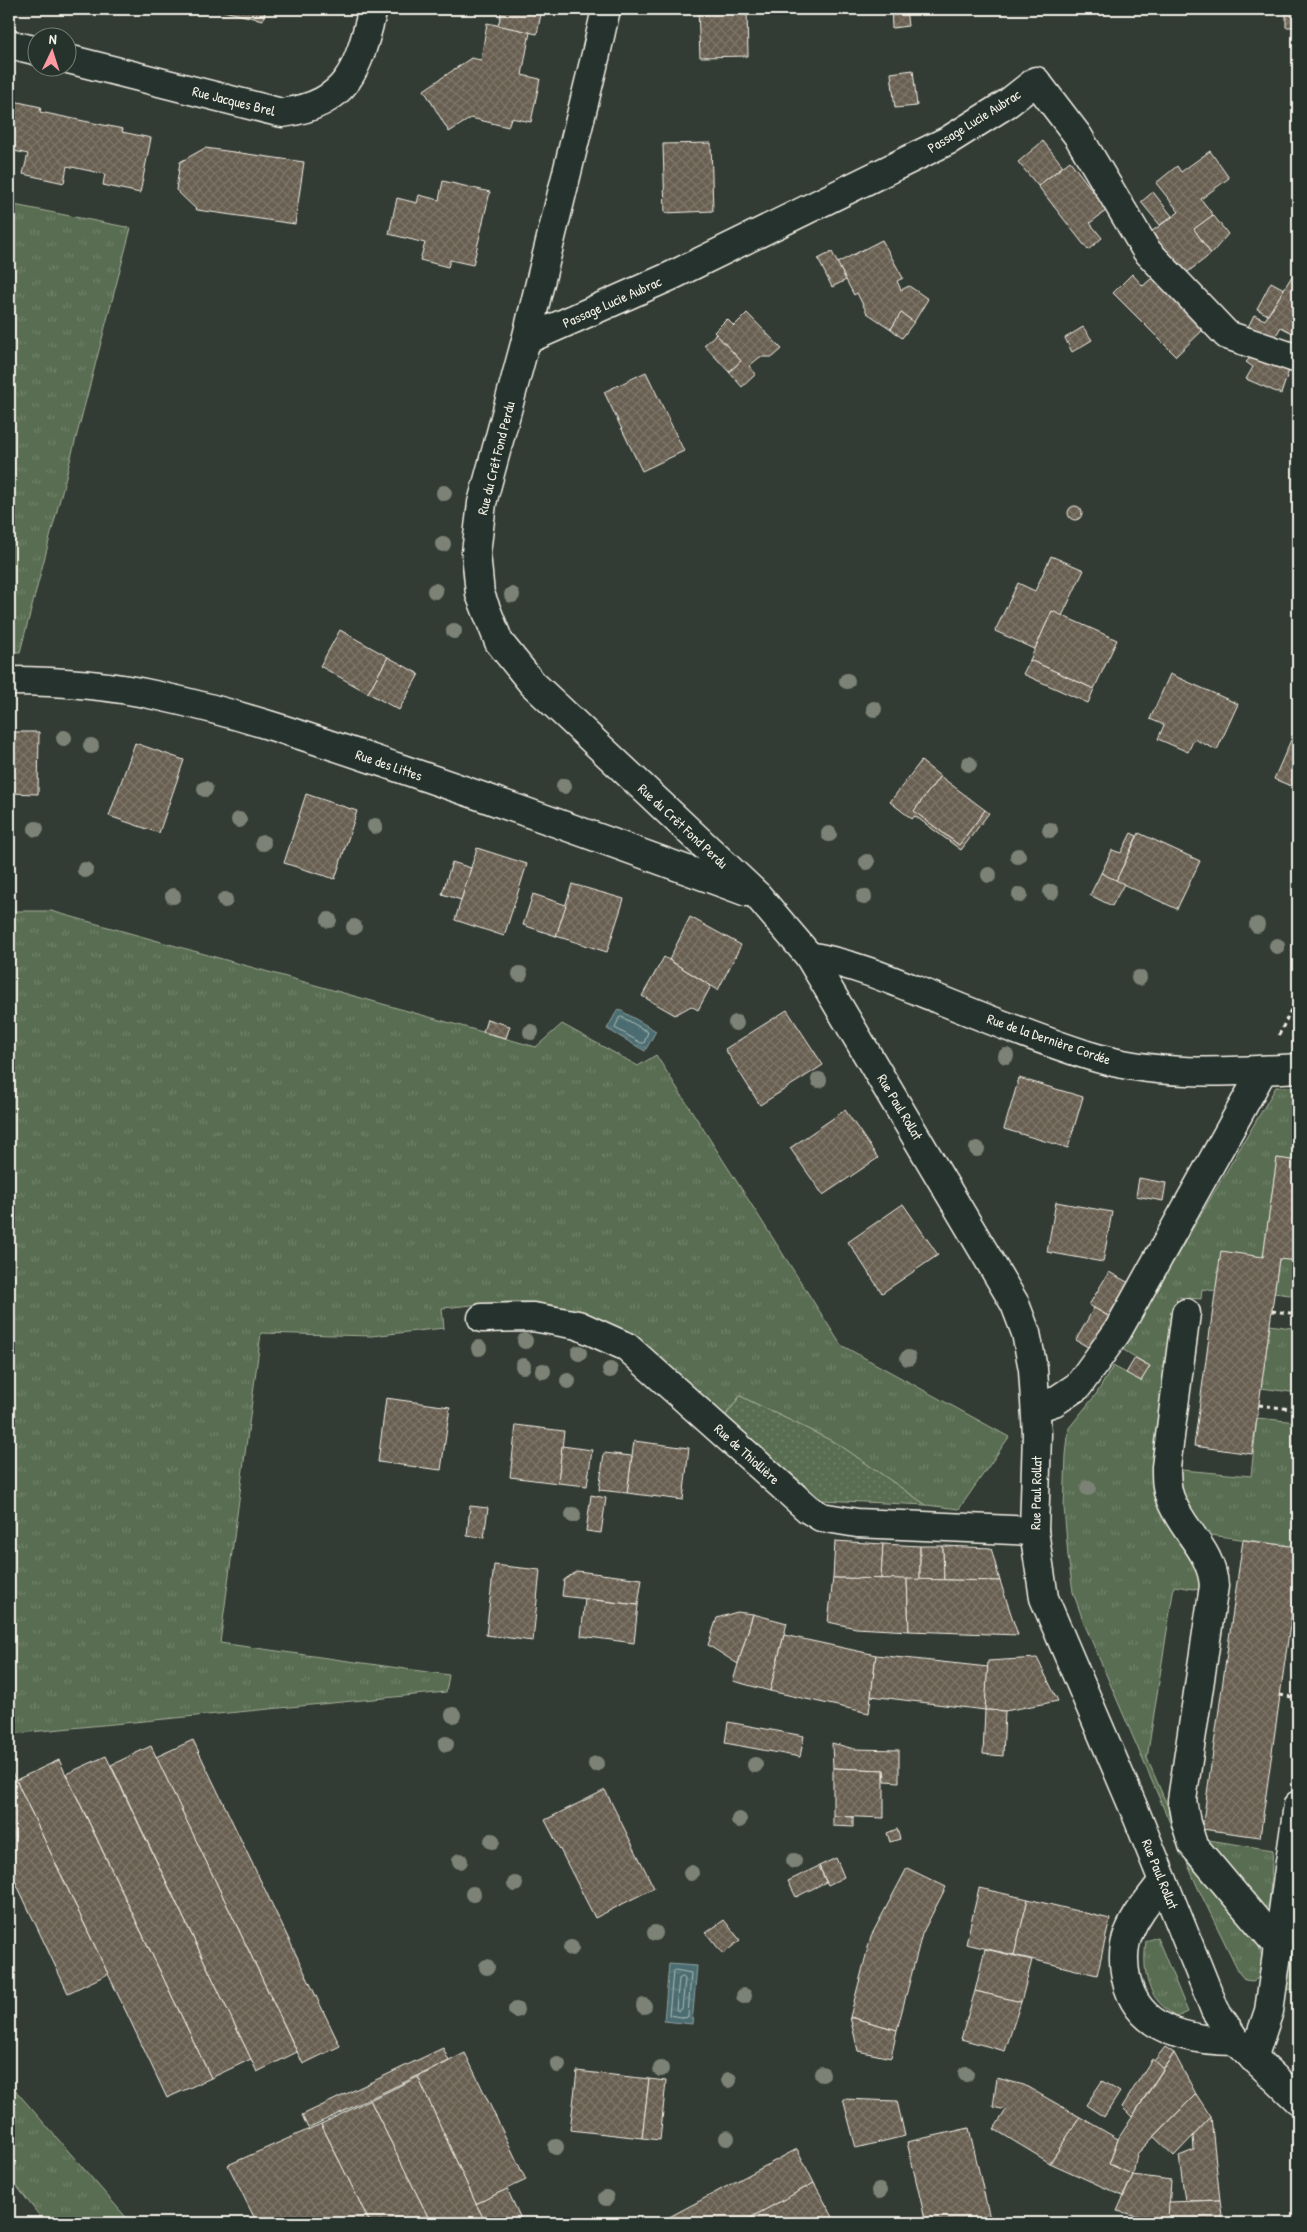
<svg xmlns="http://www.w3.org/2000/svg" width="1307" height="2232" viewBox="0 0 1307 2232" font-family="'Patrick Hand',sans-serif">
<style>
.grass{fill:url(#grass-tufts);stroke:#a6af9c}
.garden{fill:url(#garden-dots);stroke:#a6af9c}
.water{fill:url(#water-ripples);stroke:#8fa2a1}
.lines{fill:none;stroke-linecap:round;stroke-linejoin:round}
.shore{stroke:#b0bcb8;stroke-width:1}
.building{fill:url(#building-cross-hatch);stroke:#f4f1e8}
.minor-casing{stroke:#f4f1e8;stroke-width:31}
.path{stroke:#f4f1e8;stroke-width:3;stroke-dasharray:4 4;stroke-linecap:butt}
.minor{stroke:#26332d;stroke-width:28}
.tree{fill:#7b8276}
.labels{text-anchor:middle;stroke-width:4;stroke-linejoin:round;paint-order:stroke}
.street-label{font-size:14px;fill:#f4f1e8;stroke:#26332d}
</style>
<defs>
<pattern id="grass-tufts" width="24" height="20" patternUnits="userSpaceOnUse" patternTransform="scale(1.25)"><rect width="24" height="20" fill="#596d51"/><path d="M3 7l-1-3M5 7V3M7 7l1-3M15 17l-1-3M17 17v-4M19 17l1-3" fill="none" stroke="#71826a"/></pattern>
<pattern id="garden-dots" width="8" height="8" patternUnits="userSpaceOnUse" patternTransform="scale(1.25)"><rect width="8" height="8" fill="#596d51"/><path d="M2 2h.1M6 6h.1" fill="none" stroke="#71826a" stroke-width="1.8" stroke-linecap="round"/></pattern>
<pattern id="water-ripples" width="26" height="14" patternUnits="userSpaceOnUse" patternTransform="scale(1.25)"><rect width="26" height="14" fill="#4b6d71"/><path d="M2 4q2-2 4 0t4 0M15 11q2-2 4 0t4 0" fill="none" stroke="#668285"/></pattern>
<pattern id="building-cross-hatch" width="8" height="8" patternUnits="userSpaceOnUse" patternTransform="scale(1.25)"><rect width="8" height="8" fill="#685f51"/><path d="M0 0l8 8M0 8l8-8" fill="none" stroke="#7e766a"/></pattern>
</defs>
<rect width="100%" height="100%" fill="#333c34"/>
<filter id="ink" filterUnits="userSpaceOnUse"><feTurbulence type="fractalNoise" baseFrequency=".02" numOctaves="2"/><feDisplacementMap in="SourceGraphic" scale="10" xChannelSelector="R" yChannelSelector="G"/><feConvolveMatrix kernelMatrix="1 2 1 2 8 2 1 2 1" color-interpolation-filters="sRGB"/></filter>
<g filter="url(#ink)">
<g class="grass">
<polygon points="9,204 131,228 20,652 9,652"/>
<path d="M9 911H51L536 1047 562 1024 638 1066 656 1055 841 1345 1009 1437 959 1509 926 1505 838 1444 740 1396 724 1417C660 1360 615 1305 522 1302 496 1301 468 1306 442 1308L444 1328 371 1336 261 1333 220 1643 449 1675 446 1692 9 1734Z"/>
<polygon points="1276,1087 1298,1087 1298,1161 1277,1158 1263,1257 1222,1252 1216,1291 1202,1289 1201,1299 1177,1297 1154,1470 1167,1521 1196,1569 1201,1580 1201,1590 1174,1586 1147,1758 1184,1845 1200,1875 1258,1942 1263,1961 1261,1973 1257,1979 1252,1981 1245,1980 1240,1974 1198,1888 1084,1623 1073,1592 1068,1556 1064,1507 1066,1455 1069,1428 1097,1393 1113,1366 1141,1381 1150,1366 1122,1349"/>
<polygon points="1279,1259 1298,1261 1298,1296 1274,1293"/>
<polygon points="1270,1325 1298,1329 1298,1393 1261,1388"/>
<polygon points="1257,1418 1298,1422 1298,1547 1204,1534 1187,1506 1178,1478 1182,1470 1251,1476"/>
<polygon points="1202,1839 1273,1850 1269,1906 1265,1908 1261,1908"/>
<polygon points="1298,1899 1298,1982 1297,1990 1286,1989"/>
<path d="M1157 1937 1188 2012 1177 2017C1147 1999 1142 1974 1146 1941Z"/>
<polygon points="9,2083 131,2223 45,2223 9,2176"/>
</g>
<polygon class="garden" points="740,1396 838,1444 926,1505 822,1500 725,1417"/>
<g class="water">
<polygon points="618,1009 656,1031 645,1051 607,1029"/>
<polygon points="669,1964 697,1966 692,2024 664,2021"/>
</g>
<g class="lines">
<g class="shore">
<polygon points="622,1017 648,1032 644,1043 641,1043 615,1028 619,1018"/>
<polygon points="675,1970 691,1973 688,2016 686,2018 669,2015 673,1972"/>
<polygon points="683,1977 685,1979 682,2009 678,2011 676,2009 679,1979"/>
</g>
</g>
<g class="building">
<polygon points="214,9 266,9 263,20"/>
<polygon points="502,9 542,9 537,34 498,26"/>
<polygon points="698,9 747,9 748,56 700,57"/>
<polygon points="891,9 906,9 908,26 892,28"/>
<rect x="1286" y="9" width="9" height="18"/>
<rect x="1295" y="9" width="3" height="18"/>
<polygon points="487,23 530,32 522,75 540,79 531,122 511,118 508,127 471,118 449,132 424,90 471,58 481,60"/>
<polygon points="913,70 917,106 895,108 891,73"/>
<polygon points="9,100 41,107 40,112 123,129 122,132 151,138 140,193 103,185 105,174 67,166 64,183 23,174 28,154 10,150 13,133 9,132"/>
<polygon points="1043,141 1063,166 1038,186 1018,162"/>
<polygon points="711,143 713,211 665,213 663,144"/>
<polygon points="205,148 304,162 295,224 197,210 176,190 180,162"/>
<polygon points="1210,151 1229,178 1201,199 1213,215 1194,229 1211,254 1180,278 1148,234 1179,212 1156,183 1177,166 1181,172"/>
<polygon points="1070,161 1107,210 1090,223 1102,238 1088,250 1038,186"/>
<polygon points="443,181 490,192 473,265 450,260 448,267 420,260 425,243 389,234 397,198 417,203 419,195 439,200"/>
<polygon points="1153,192 1172,216 1160,225 1141,202"/>
<polygon points="1213,215 1228,234 1211,254 1194,229"/>
<polygon points="882,240 903,278 897,281 901,290 909,286 928,299 914,322 901,313 891,329 867,313 857,293 854,295 837,263"/>
<polygon points="832,252 846,280 832,287 818,259"/>
<polygon points="1132,274 1143,286 1153,277 1205,328 1176,356 1113,293"/>
<polygon points="1292,276 1298,280 1298,336 1281,327 1270,345 1245,333 1254,315 1265,320"/>
<polygon points="1271,282 1284,289 1268,315 1257,309"/>
<polygon points="747,313 782,349 773,357 760,357 749,366 756,374 742,387 729,372 741,361 714,332 727,319 734,326"/>
<polygon points="901,313 914,322 902,338 891,329"/>
<polygon points="1083,327 1092,340 1072,352 1065,338"/>
<polygon points="716,334 741,361 729,372 704,345"/>
<polygon points="1251,357 1257,360 1259,358 1290,367 1281,394 1246,379 1253,367 1246,362"/>
<polygon points="646,372 684,451 642,471 604,392"/>
<circle cx="1075" cy="513" r="7"/>
<polygon points="1051,556 1084,570 1062,616 1052,611 1035,649 995,631 1018,583 1035,591"/>
<polygon points="1052,611 1117,640 1094,689 1030,660"/>
<polygon points="340,630 388,657 368,693 320,666"/>
<polygon points="388,657 419,674 399,710 368,693"/>
<polygon points="1030,660 1094,689 1088,703 1023,674"/>
<polygon points="1170,674 1238,704 1217,750 1194,739 1188,752 1158,739 1164,725 1150,719"/>
<polygon points="1298,724 1298,789 1274,779"/>
<polygon points="9,732 39,732 38,794 9,793"/>
<polygon points="135,743 184,760 159,833 109,816"/>
<polygon points="921,761 940,776 914,811 959,845 985,810 989,813 961,850 915,816 912,819 890,802"/>
<polygon points="940,776 985,810 959,845 914,811"/>
<polygon points="306,794 357,811 335,879 284,863"/>
<polygon points="1131,833 1137,836 1116,881 1101,873 1112,850 1121,853"/>
<polygon points="1139,833 1200,861 1177,909 1116,881"/>
<polygon points="477,848 527,864 504,936 455,920"/>
<polygon points="452,862 471,868 461,900 442,894"/>
<polygon points="1101,873 1124,884 1112,906 1090,895"/>
<polygon points="572,884 624,899 607,952 556,936"/>
<polygon points="533,894 566,905 556,936 523,925"/>
<polygon points="690,917 741,945 718,990 669,960"/>
<polygon points="664,957 711,986 698,1010 691,1006 675,1015 642,996"/>
<polygon points="787,1010 823,1065 760,1105 725,1049"/>
<polygon points="487,1019 510,1026 506,1038 483,1032"/>
<polygon points="1019,1078 1083,1097 1068,1148 1004,1129"/>
<polygon points="845,1110 878,1158 823,1195 790,1148"/>
<polygon points="1277,1158 1298,1161 1298,1261 1279,1259 1252,1454 1194,1446 1221,1251 1263,1257"/>
<polygon points="1139,1178 1166,1183 1163,1201 1136,1196"/>
<polygon points="1056,1202 1112,1212 1103,1262 1047,1252"/>
<polygon points="903,1204 938,1255 882,1293 848,1242"/>
<polygon points="1109,1272 1129,1283 1110,1317 1089,1305"/>
<polygon points="1094,1308 1110,1317 1091,1349 1076,1340"/>
<polygon points="1135,1358 1150,1366 1141,1381 1126,1373"/>
<polygon points="386,1398 450,1407 441,1470 378,1462"/>
<polygon points="516,1425 564,1431 558,1483 510,1477"/>
<polygon points="634,1441 689,1448 683,1500 627,1493"/>
<polygon points="562,1446 592,1450 587,1486 558,1483"/>
<polygon points="604,1453 632,1456 627,1493 599,1490"/>
<polygon points="591,1495 606,1498 601,1533 586,1531"/>
<polygon points="470,1506 488,1508 484,1538 467,1536"/>
<polygon points="1243,1540 1298,1547 1298,1569 1260,1837 1202,1829"/>
<polygon points="835,1541 883,1544 881,1579 833,1578"/>
<polygon points="883,1544 920,1546 920,1580 881,1579"/>
<polygon points="920,1546 943,1546 944,1580 920,1580"/>
<polygon points="943,1546 991,1548 1000,1581 944,1580"/>
<polygon points="494,1565 540,1570 533,1641 486,1635"/>
<polygon points="577,1571 642,1579 638,1605 562,1596 564,1580"/>
<polygon points="833,1578 907,1579 909,1631 856,1628 828,1622"/>
<polygon points="907,1579 1000,1581 1018,1635 909,1631"/>
<polygon points="585,1599 638,1605 634,1643 581,1636"/>
<polygon points="737,1612 753,1614 738,1664 708,1645 717,1618"/>
<polygon points="753,1614 787,1623 770,1691 733,1681"/>
<polygon points="784,1635 876,1655 869,1713 770,1691"/>
<polygon points="876,1655 988,1667 985,1710 871,1696"/>
<polygon points="1037,1658 1058,1701 1005,1711 985,1710 988,1661"/>
<polygon points="985,1710 1005,1711 1003,1756 983,1754"/>
<polygon points="728,1722 804,1736 800,1757 725,1743"/>
<polygon points="193,1740 340,2046 303,2064 156,1757"/>
<polygon points="832,1743 854,1749 899,1750 899,1782 885,1781 884,1770 833,1768"/>
<polygon points="151,1746 297,2052 257,2072 111,1765"/>
<polygon points="106,1756 251,2059 211,2078 66,1774"/>
<polygon points="59,1760 211,2078 167,2098 16,1780"/>
<polygon points="9,1768 16,1780 108,1974 68,1993 9,1868"/>
<polygon points="833,1768 884,1770 884,1818 833,1816"/>
<polygon points="605,1790 654,1888 595,1918 545,1820"/>
<polygon points="833,1816 853,1817 853,1827 833,1826"/>
<polygon points="897,1829 900,1839 890,1842 887,1833"/>
<polygon points="836,1858 844,1877 828,1885 819,1866"/>
<polygon points="819,1866 826,1882 796,1897 788,1881"/>
<polygon points="907,1868 946,1887 922,1934 897,2030 850,2017 871,1936"/>
<polygon points="979,1888 1028,1899 1014,1955 966,1944"/>
<polygon points="1028,1899 1110,1919 1097,1975 1014,1955"/>
<polygon points="724,1920 740,1940 723,1954 706,1933"/>
<polygon points="985,1949 1032,1960 1021,2002 975,1991"/>
<polygon points="975,1991 1021,2002 1005,2051 961,2039"/>
<polygon points="850,2017 897,2030 891,2058 858,2051"/>
<polygon points="1165,2047 1174,2053 1163,2069 1154,2061"/>
<polygon points="443,2048 449,2061 308,2128 302,2115"/>
<polygon points="465,2053 526,2180 476,2204 418,2077"/>
<polygon points="1174,2053 1196,2094 1137,2154 1133,2175 1109,2164 1118,2139"/>
<polygon points="1152,2059 1163,2069 1132,2117 1122,2107"/>
<polygon points="577,2071 649,2079 642,2138 570,2130"/>
<polygon points="418,2077 476,2204 486,2223 431,2223 370,2100"/>
<polygon points="997,2078 1024,2085 1080,2117 1050,2163 994,2129 1006,2110 993,2107"/>
<polygon points="649,2079 666,2081 660,2140 642,2138"/>
<polygon points="1102,2081 1120,2092 1104,2117 1086,2105"/>
<polygon points="1196,2094 1211,2117 1174,2156 1154,2137"/>
<polygon points="843,2099 897,2101 905,2136 856,2148"/>
<polygon points="370,2100 431,2223 370,2223 321,2124"/>
<polygon points="1080,2117 1118,2139 1109,2164 1133,2175 1123,2196 1050,2163"/>
<polygon points="1211,2117 1220,2200 1185,2201 1179,2156 1194,2150 1193,2136"/>
<polygon points="321,2124 370,2223 257,2223 228,2165"/>
<polygon points="969,2128 991,2223 926,2223 907,2142"/>
<polygon points="797,2149 814,2183 741,2223 658,2223"/>
<polygon points="1133,2175 1171,2180 1168,2223 1117,2211"/>
<polygon points="814,2183 833,2217 821,2223 741,2223"/>
<polygon points="507,2189 523,2223 486,2223 476,2204"/>
<polygon points="1220,2200 1223,2223 1168,2223 1169,2202"/>
<polygon points="833,2217 836,2223 821,2223"/>
</g>
<g class="lines">
<g class="minor-casing">
<g id="minor">
<polyline points="606,9 596,54 526,340 482,503 476,553 480,594 499,642 532,683 758,896 809,956 1015,1304 1026,1333 1033,1369 1037,1434 1034,1531 1044,1598 1137,1816 1215,2010 1236,2041 1298,2100"/>
<polyline points="9,44 38,51"/>
<path d="M68 59 282 113C349 104 358 68 373 9"/>
<polyline points="526,340 671,276 949,140 1008,103 1036,81 1078,136 1146,250 1208,315 1227,335 1298,359"/>
<path d="M9 681C58 681 110 685 159 696 239 713 319 741 396 767 514 807 630 849 747 892"/>
<path d="M809 956C855 964 894 981 938 999 987 1019 1037 1039 1087 1055 1156 1077 1227 1072 1298 1068"/>
<path d="M1186 1313 1166 1467C1166 1478 1166 1488 1170 1498 1182 1531 1212 1550 1214 1586L1182 1800 1186 1823 1193 1845 1278 1946"/>
<polyline points="482,1318 533,1317 578,1325 627,1347 808,1509 821,1517 857,1523 1034,1531"/>
<polyline points="1036,1408 1054,1402 1078,1386 1117,1332 1263,1070"/>
<path d="M1163 1881C1150 1898 1137 1913 1129 1932 1123 1946 1123 1963 1126 1978 1137 2031 1189 2041 1236 2041"/>
<polyline points="1253,2058 1269,2011 1298,1805"/>
</g>
</g>
<g class="path">
<polyline points="1279,1035 1298,995"/>
<polyline points="1272,1311 1298,1314"/>
<polyline points="1259,1405 1298,1410"/>
<polyline points="1294,1599 1298,1600"/>
<polyline points="1280,1695 1298,1698"/>
</g>
<use href="#minor" class="minor"/>
</g>
<g class="tree">
<circle cx="444" cy="493" r="8"/>
<circle cx="443" cy="544" r="8"/>
<circle cx="435" cy="591" r="8"/>
<circle cx="512" cy="595" r="8"/>
<circle cx="454" cy="631" r="8"/>
<circle cx="847" cy="681" r="8"/>
<circle cx="874" cy="709" r="8"/>
<circle cx="64" cy="738" r="8"/>
<circle cx="91" cy="746" r="8"/>
<circle cx="969" cy="764" r="8"/>
<circle cx="564" cy="786" r="8"/>
<circle cx="205" cy="789" r="8"/>
<circle cx="239" cy="820" r="8"/>
<circle cx="375" cy="826" r="8"/>
<circle cx="36" cy="829" r="8"/>
<circle cx="1050" cy="830" r="8"/>
<circle cx="829" cy="834" r="8"/>
<circle cx="263" cy="843" r="8"/>
<circle cx="1018" cy="856" r="8"/>
<circle cx="867" cy="862" r="8"/>
<circle cx="85" cy="870" r="8"/>
<circle cx="989" cy="875" r="8"/>
<circle cx="1051" cy="892" r="8"/>
<circle cx="1020" cy="895" r="8"/>
<circle cx="173" cy="896" r="8"/>
<circle cx="864" cy="897" r="8"/>
<circle cx="225" cy="900" r="8"/>
<circle cx="329" cy="920" r="8"/>
<circle cx="1257" cy="925" r="8"/>
<circle cx="354" cy="927" r="8"/>
<circle cx="1277" cy="946" r="8"/>
<circle cx="520" cy="974" r="8"/>
<circle cx="1139" cy="978" r="8"/>
<circle cx="736" cy="1023" r="8"/>
<circle cx="531" cy="1032" r="8"/>
<circle cx="1006" cy="1056" r="8"/>
<circle cx="819" cy="1080" r="8"/>
<circle cx="977" cy="1149" r="8"/>
<circle cx="525" cy="1341" r="8"/>
<circle cx="479" cy="1348" r="8"/>
<circle cx="579" cy="1353" r="8"/>
<circle cx="908" cy="1358" r="8"/>
<circle cx="523" cy="1366" r="8"/>
<circle cx="610" cy="1370" r="8"/>
<circle cx="543" cy="1371" r="8"/>
<circle cx="568" cy="1381" r="8"/>
<circle cx="1088" cy="1488" r="8"/>
<circle cx="573" cy="1515" r="8"/>
<circle cx="453" cy="1715" r="8"/>
<circle cx="446" cy="1744" r="8"/>
<circle cx="596" cy="1764" r="8"/>
<circle cx="755" cy="1765" r="8"/>
<circle cx="739" cy="1820" r="8"/>
<circle cx="492" cy="1841" r="8"/>
<circle cx="460" cy="1861" r="8"/>
<circle cx="794" cy="1861" r="8"/>
<circle cx="691" cy="1873" r="8"/>
<circle cx="515" cy="1884" r="8"/>
<circle cx="473" cy="1894" r="8"/>
<circle cx="655" cy="1933" r="8"/>
<circle cx="571" cy="1948" r="8"/>
<circle cx="487" cy="1967" r="8"/>
<circle cx="744" cy="1996" r="8"/>
<circle cx="644" cy="2006" r="8"/>
<circle cx="516" cy="2010" r="8"/>
<circle cx="558" cy="2065" r="8"/>
<circle cx="661" cy="2069" r="8"/>
<circle cx="822" cy="2074" r="8"/>
<circle cx="966" cy="2074" r="8"/>
<circle cx="729" cy="2080" r="8"/>
<circle cx="727" cy="2138" r="8"/>
<circle cx="556" cy="2147" r="8"/>
<circle cx="879" cy="2191" r="8"/>
<circle cx="606" cy="2198" r="8"/>
</g>
</g>
<g class="labels">
<g class="street-label">
<text transform="translate(234 101) rotate(14)" y="5">Rue Jacques Brel</text>
<text transform="translate(974 121) rotate(-32)" y="5">Passage Lucie Aubrac</text>
<text transform="translate(612 302) rotate(-24)" y="5">Passage Lucie Aubrac</text>
<text transform="translate(496 458) rotate(-76)" y="5">Rue du Crêt Fond Perdu</text>
<text transform="translate(389 765) rotate(19)" y="5">Rue des Littes</text>
<text transform="translate(683 826) rotate(43)" y="5">Rue du Crêt Fond Perdu</text>
<text transform="translate(1049 1039) rotate(19)" y="5">Rue de la Dernière Cordée</text>
<text transform="translate(900 1107) rotate(59)" y="5">Rue Paul Rollat</text>
<text transform="translate(747 1454) rotate(42)" y="5">Rue de Thiollière</text>
<text transform="translate(1036 1493) rotate(-89)" y="5">Rue Paul Rollat</text>
<text transform="translate(1160 1874) rotate(68)" y="5">Rue Paul Rollat</text>
</g>
</g>
<rect width="1307" height="2232" fill="none" stroke="#26332d" stroke-width="30"/>
<rect x="15" y="15" width="1277" height="2202" fill="none" stroke="#f4f1e8" stroke-width="2" filter="url(#ink)"/>
<g transform="translate(52 52) rotate(4)"><circle r="24" fill="#26332d" stroke="#787f78"/>
<path d="M0-4L9 19L0 12L-9 19Z" fill="#ff9aa2"/>
<text y="-8" font-size="14" font-weight="bold" text-anchor="middle" fill="#f4f1e8">N</text>
</g>
</svg>
